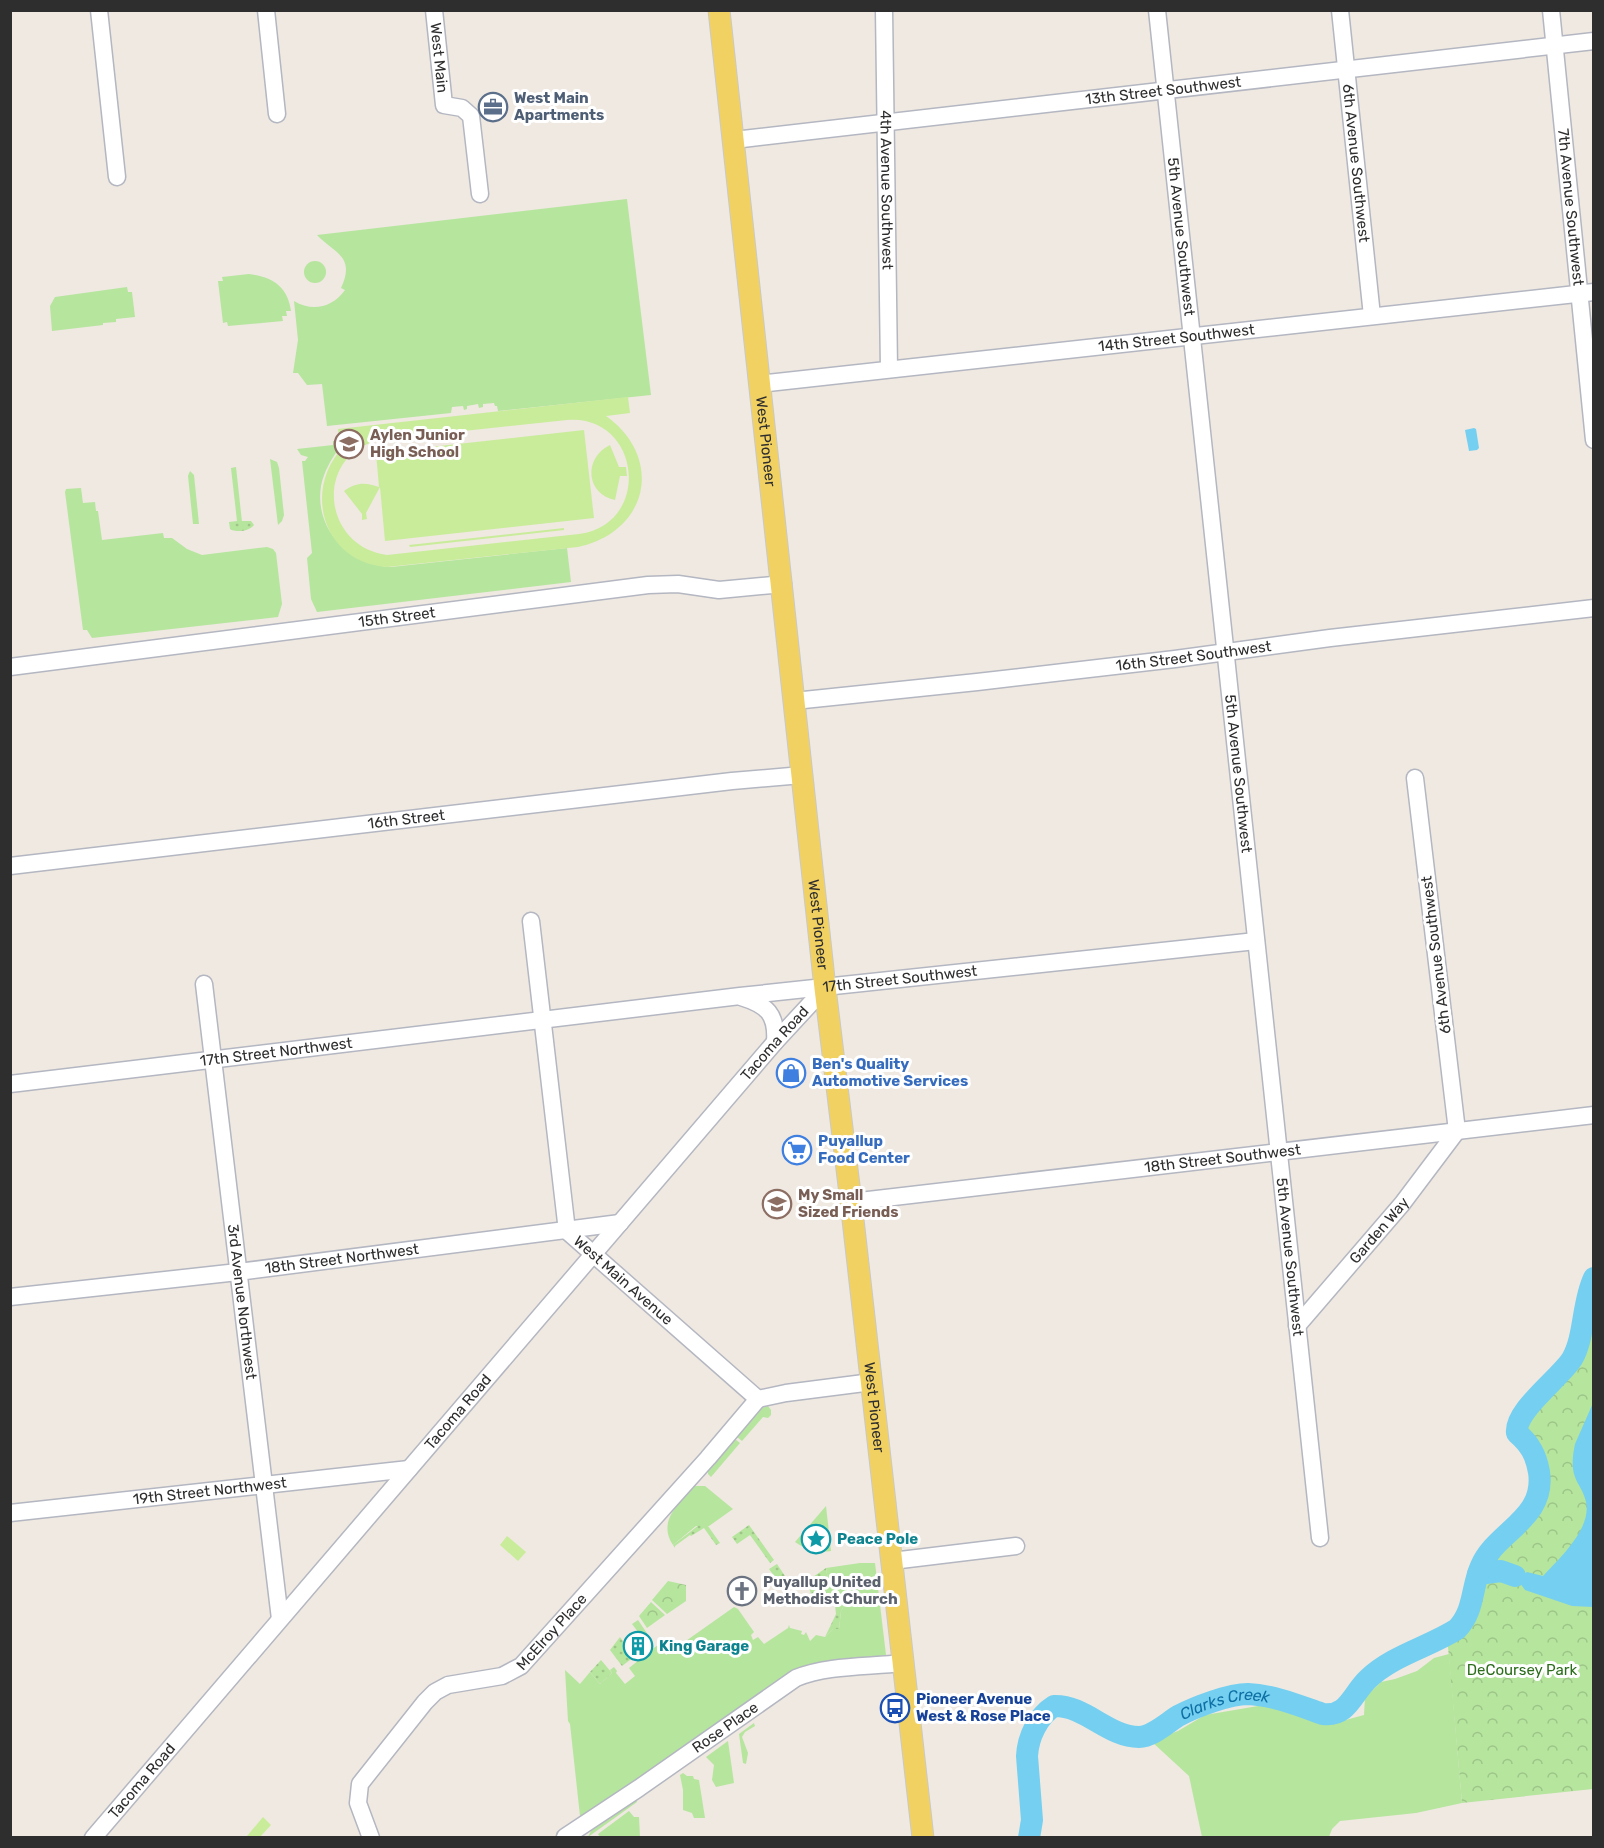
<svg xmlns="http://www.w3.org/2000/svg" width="1604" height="1848" viewBox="0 0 1604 1848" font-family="Rubik,sans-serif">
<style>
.grass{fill:#b6e59e}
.park{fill:url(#park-crowns)}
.garden{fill:url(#garden-dots)}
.pitch{fill:#c9ec9a;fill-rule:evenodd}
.water{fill:#75cff0}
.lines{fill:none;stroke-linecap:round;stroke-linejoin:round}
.river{stroke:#75cff0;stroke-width:22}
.minor-casing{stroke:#b4b7c1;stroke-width:19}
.major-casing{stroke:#c9c9c9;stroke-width:23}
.minor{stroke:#fff;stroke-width:16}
.major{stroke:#f2d163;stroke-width:21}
.labels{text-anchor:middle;stroke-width:6;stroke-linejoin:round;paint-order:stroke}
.street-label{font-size:15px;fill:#2e2e2e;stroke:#fff}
.service-label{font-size:15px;font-weight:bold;fill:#4e5e75;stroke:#fff;text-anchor:start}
.education-label{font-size:15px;font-weight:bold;fill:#785e54;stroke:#fff;text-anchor:start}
.shop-label{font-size:15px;font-weight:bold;fill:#366cbe;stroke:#fff;text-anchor:start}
.culture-label{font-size:15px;font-weight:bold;fill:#0d838f;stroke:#fff;text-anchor:start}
.worship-label{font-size:15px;font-weight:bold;fill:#5b616d;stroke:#fff;text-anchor:start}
.park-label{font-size:15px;fill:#2c6e1b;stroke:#fff}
.transit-label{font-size:15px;font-weight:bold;fill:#164399;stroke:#fff;text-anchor:start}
.water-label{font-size:16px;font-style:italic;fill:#0d6fa3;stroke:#fff}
</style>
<defs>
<pattern id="park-crowns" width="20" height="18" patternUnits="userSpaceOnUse" patternTransform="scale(1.5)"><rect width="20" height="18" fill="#b6e59e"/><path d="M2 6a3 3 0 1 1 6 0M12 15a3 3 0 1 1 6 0" fill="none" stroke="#9dc588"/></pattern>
<pattern id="garden-dots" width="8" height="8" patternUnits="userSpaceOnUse" patternTransform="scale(1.5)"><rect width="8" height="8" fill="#b6e59e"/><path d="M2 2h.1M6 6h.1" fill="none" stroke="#9dc588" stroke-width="1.8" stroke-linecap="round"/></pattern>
</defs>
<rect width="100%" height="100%" fill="#efe9e1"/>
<g class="grass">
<path d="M627 199 651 395 498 411 497 406H495L494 403 483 404V407L479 408 478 404 467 406V409L464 410 463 406 452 407 451 413 327 426 322 384 307 385 298 373H293L298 340 294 301C312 312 332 308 345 290L341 288C356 256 334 253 317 235Z"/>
<circle cx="315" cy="272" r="11"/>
<path d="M249 274C273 277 288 287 291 311H286L287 316H282L283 321 228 326 227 322 223 323 218 281H223L222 277Z"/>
<polygon points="127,287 128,292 132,292 135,317 116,319 116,322 103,323 103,325 52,331 50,306 55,297"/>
<path d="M333 441H338L339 448C331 460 324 471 321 486 314 529 349 565 391 567L567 548 571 582 317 612 311 599 307 558 312 553 302 461H305L308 457 301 455 297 449 333 445Z"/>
<polygon points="270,459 277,462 279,468 284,515 282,521 278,525"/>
<polygon points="236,467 242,522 237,521 231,468"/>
<polygon points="190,471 194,475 199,524 193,524 188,476"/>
<polygon points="81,488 83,503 95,502 96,511 98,511 102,540 163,533 164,538 172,538 187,549 202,555 267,547 273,549 276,553 282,604 278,617 92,638 87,630 83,630 65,492 66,489"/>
<polygon points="768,1406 771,1410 771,1415 768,1418 763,1417 742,1441 737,1437 762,1408"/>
<polygon points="735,1439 740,1443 711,1477 708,1474 708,1470"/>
<path d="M694 1486H705L733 1509 709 1526H696L673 1545C657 1521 679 1504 694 1486Z"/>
<path d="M826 1506 831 1551C817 1553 807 1550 795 1542Z"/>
<polygon points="860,1563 875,1563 886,1655 834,1663 668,1759 582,1816 580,1816 570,1724 568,1721 565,1670 580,1684 590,1672 600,1684 612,1673 610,1670 614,1667 617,1671 616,1673 625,1684 635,1676 629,1668 659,1644 666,1655 734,1607 738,1609 754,1632 751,1635 753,1640 758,1637 764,1644 788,1628 789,1625 790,1628 802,1631 801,1634 804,1635 806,1632 810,1641 816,1635 825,1637 833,1629 839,1629 841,1611 845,1604 829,1586 826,1568"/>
<polygon points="638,1620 653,1642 648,1645 632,1624"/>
<polygon points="1449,1654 1462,1803 1416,1813 1340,1821 1332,1829 1329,1837 1202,1837 1189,1776 1151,1741 1178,1731 1205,1715 1264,1705 1331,1724 1364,1715 1365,1697 1381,1682 1395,1679 1417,1671 1434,1658"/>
<polygon points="754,1723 755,1726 745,1732 742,1737 748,1753 746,1764 743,1763 739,1734"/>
<polygon points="728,1741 734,1783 716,1787 712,1780 714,1765 706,1757"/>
<polygon points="683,1773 687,1776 693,1776 694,1779 699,1780 705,1818 694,1818 692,1813 683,1810 683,1790 680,1775"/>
<polygon points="636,1799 637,1802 588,1837 592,1829"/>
<polygon points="629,1811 634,1817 639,1817 640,1837 600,1837 598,1834"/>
</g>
<g class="park">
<path d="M1593 1278V1789L1462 1803 1447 1636C1483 1613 1466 1592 1482 1563 1501 1529 1547 1516 1538 1468 1535 1453 1529 1442 1517 1433 1514 1410 1559 1378 1572 1359 1584 1339 1584 1303 1593 1278Z"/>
<polygon points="668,1581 686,1585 686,1601 667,1614 652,1600"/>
<polygon points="651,1602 665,1615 647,1628 639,1616"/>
</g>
<g class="garden">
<path d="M237 521H251L254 525C250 531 236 533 230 529L229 522Z"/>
<polygon points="699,1525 708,1526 720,1543 716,1545 704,1528 691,1536 690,1535 675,1546 675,1548 673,1545"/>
<polygon points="749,1525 774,1560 770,1563 750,1535 737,1544 732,1537"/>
<polygon points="777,1564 787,1579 780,1584 769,1569"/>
<polygon points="826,1568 829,1586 845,1604 841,1611 839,1629 833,1629 825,1637 836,1614 834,1597 824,1596 820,1585 813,1595 811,1594 807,1581"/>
<polygon points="620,1637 634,1657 622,1666 610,1650"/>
<polygon points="601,1660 612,1673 600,1684 590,1672"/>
</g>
<g class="pitch">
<path d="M628 397 630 413 606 416C665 458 648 532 578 547L387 567C323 563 301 489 345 445H340L338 429ZM567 420C641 414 653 524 579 534L387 555C321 546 314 454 380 440Z"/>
<path d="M584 430 594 518 385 541 380 487 366 513 367 519 362 520V514L344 491C356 482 366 482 379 487L376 453Z"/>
<path d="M610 445 619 467H626L627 476H620L615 500C586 494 583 458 610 445Z"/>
<polygon points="564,528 564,530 410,547 409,545"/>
<polygon points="507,1536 526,1552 518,1561 500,1545"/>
<polygon points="263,1817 271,1825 260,1837 248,1837 247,1836"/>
</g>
<g class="water">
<polygon points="1474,428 1476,429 1479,448 1477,450 1469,451 1465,430"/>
<path d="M1593 1403V1607L1572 1606 1525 1590 1515 1576H1522L1527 1572 1543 1576C1560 1558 1592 1528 1586 1502 1584 1492 1578 1485 1575 1477 1571 1467 1573 1453 1575 1444Z"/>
</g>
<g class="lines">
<g class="river">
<polyline points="1478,1574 1501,1571 1515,1576"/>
<path id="s1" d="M1029 1838 1032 1820 1027 1756C1028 1737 1038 1716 1054 1706 1085 1705 1108 1737 1139 1737 1152 1737 1167 1723 1178 1716 1195 1707 1229 1694 1248 1694 1273 1695 1300 1706 1323 1714 1348 1717 1352 1694 1368 1679 1393 1655 1429 1647 1457 1629 1475 1610 1471 1588 1481 1566 1496 1531 1546 1519 1539 1472 1536 1455 1530 1444 1517 1433 1514 1411 1560 1378 1572 1359 1585 1337 1582 1303 1594 1278"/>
</g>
<g class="minor-casing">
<g id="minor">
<polyline points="99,10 117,177"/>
<polyline points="266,10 277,114"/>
<path id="s2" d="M434 10 444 105 462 108 471 116 480 194"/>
<path id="s3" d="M884 10 889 369"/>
<path id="s4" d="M1157 10 1320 1538"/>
<path id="s5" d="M1340 10 1372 316"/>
<path id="s6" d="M1551 10 1594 440"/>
<path id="s7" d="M734 140 1594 41"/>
<path id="s8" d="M759 384 1594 292"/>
<path id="s9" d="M10 667 648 585 678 584 719 590 783 584"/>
<path id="s10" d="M794 701 977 682 1175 659 1330 638 1594 608"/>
<path id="s11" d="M10 866 732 781 802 775"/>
<path id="s12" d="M531 921 567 1231 758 1399"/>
<path id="s13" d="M204 984 280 1619"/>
<path d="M741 997C767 1005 777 1014 775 1042"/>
<path id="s14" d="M10 1084 740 996 1256 941"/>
<path id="s15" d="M851 1202 1594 1115"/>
<path id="s16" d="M10 1297 238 1272 620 1223"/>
<path id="s17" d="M1297 1326 1402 1204 1457 1131 1415 778"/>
<polyline points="758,1399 786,1393 872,1382"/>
<path id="s18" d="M10 1513 409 1469"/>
<polyline points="892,1561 1016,1546"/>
<path id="s19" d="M565 1837 639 1788 796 1678C828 1665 868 1667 902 1663"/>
<path id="s20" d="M93 1838 775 1042 825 988"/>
<path id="s21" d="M371 1838 358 1803 360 1784 425 1702 435 1692 448 1685 502 1676 521 1666 708 1458 758 1399"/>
</g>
</g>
<g class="major-casing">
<g id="major">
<path id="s22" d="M719 10 825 988 851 1202 923 1838"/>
</g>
</g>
<use href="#minor" class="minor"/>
<use href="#major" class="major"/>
</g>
<defs>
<g id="office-ring" transform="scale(1.5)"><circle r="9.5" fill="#fff" stroke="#5c6f8a" stroke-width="1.5"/><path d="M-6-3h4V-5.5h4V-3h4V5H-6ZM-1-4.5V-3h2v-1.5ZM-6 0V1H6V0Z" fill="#5c6f8a"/></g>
<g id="school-ring" transform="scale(1.5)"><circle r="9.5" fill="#fff" stroke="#8d6e63" stroke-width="1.5"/><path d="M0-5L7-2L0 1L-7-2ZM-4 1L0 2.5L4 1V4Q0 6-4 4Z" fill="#8d6e63"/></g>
<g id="shop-ring" transform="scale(1.5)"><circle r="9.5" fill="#fff" stroke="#3f7fe0" stroke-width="1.5"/><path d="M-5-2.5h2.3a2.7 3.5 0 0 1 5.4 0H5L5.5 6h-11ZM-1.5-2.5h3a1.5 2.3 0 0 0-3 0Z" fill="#3f7fe0"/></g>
<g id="supermarket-ring" transform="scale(1.5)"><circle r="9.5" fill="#fff" stroke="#3f7fe0" stroke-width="1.5"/><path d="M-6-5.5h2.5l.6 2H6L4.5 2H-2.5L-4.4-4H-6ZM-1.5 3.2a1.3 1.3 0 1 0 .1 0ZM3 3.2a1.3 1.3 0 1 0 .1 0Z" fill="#3f7fe0"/></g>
<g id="sight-ring" transform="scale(1.5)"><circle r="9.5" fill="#fff" stroke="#0f9aa8" stroke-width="1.5"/><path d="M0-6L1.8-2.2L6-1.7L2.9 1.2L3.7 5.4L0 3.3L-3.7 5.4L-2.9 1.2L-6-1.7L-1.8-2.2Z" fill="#0f9aa8"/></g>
<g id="church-ring" transform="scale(1.5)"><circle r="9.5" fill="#fff" stroke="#6b7280" stroke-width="1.5"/><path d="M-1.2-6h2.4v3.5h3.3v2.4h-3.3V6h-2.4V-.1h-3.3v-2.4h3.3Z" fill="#6b7280"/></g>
<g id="building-ring" transform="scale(1.5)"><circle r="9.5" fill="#fff" stroke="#0f9aa8" stroke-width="1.5"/><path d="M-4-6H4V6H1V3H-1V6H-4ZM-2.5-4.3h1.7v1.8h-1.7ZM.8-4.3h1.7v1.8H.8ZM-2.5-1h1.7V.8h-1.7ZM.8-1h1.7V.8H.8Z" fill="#0f9aa8"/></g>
<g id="bus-ring" transform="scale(1.5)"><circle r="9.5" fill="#fff" stroke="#1a4fb4" stroke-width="1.5"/><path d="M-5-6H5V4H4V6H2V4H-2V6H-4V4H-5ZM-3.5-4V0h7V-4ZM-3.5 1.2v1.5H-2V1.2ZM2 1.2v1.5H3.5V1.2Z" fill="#1a4fb4"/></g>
</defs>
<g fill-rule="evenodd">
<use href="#office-ring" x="493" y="107"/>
<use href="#school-ring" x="349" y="444"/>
<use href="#shop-ring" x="791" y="1073"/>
<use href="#supermarket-ring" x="797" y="1150"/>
<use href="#school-ring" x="777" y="1204"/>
<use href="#sight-ring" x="816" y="1539"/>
<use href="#church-ring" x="742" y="1591"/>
<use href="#building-ring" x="638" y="1646"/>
<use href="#bus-ring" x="895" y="1708"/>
</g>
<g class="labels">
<g class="street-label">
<text dy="5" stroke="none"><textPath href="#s2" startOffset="48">West Main</textPath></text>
<text dy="5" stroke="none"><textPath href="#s7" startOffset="432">13th Street Southwest</textPath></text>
<text dy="5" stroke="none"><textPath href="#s5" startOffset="154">6th Avenue Southwest</textPath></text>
<text dy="5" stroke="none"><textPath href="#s3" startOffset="180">4th Avenue Southwest</textPath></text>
<text dy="5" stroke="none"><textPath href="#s6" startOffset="198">7th Avenue Southwest</textPath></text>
<text dy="5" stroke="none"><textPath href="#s4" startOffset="228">5th Avenue Southwest</textPath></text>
<text dy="5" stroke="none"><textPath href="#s8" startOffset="420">14th Street Southwest</textPath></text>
<text dy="5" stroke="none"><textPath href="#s22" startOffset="434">West Pioneer</textPath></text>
<text dy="5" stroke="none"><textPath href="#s9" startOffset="390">15th Street</textPath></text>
<text dy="5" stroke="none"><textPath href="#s10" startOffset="402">16th Street Southwest</textPath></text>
<text dy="5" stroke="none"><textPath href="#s4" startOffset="768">5th Avenue Southwest</textPath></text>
<text dy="5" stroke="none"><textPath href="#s11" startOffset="399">16th Street</textPath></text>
<text dy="5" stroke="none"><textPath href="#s22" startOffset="920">West Pioneer</textPath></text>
<text transform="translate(1436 955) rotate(-97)" y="5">6th Avenue Southwest</text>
<text dy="5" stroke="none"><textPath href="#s14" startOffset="896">17th Street Southwest</textPath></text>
<text dy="5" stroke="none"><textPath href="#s20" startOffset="1047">Tacoma Road</textPath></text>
<text dy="5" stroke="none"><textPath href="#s14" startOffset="268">17th Street Northwest</textPath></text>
<text dy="5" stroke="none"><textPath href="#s15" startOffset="374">18th Street Southwest</textPath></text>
<text dy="5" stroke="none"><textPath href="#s17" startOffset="126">Garden Way</textPath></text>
<text dy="5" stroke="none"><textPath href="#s4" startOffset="1254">5th Avenue Southwest</textPath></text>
<text dy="5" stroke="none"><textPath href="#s16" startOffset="334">18th Street Northwest</textPath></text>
<text dy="5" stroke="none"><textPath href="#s12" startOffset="387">West Main Avenue</textPath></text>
<text dy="5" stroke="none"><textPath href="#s13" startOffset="320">3rd Avenue Northwest</textPath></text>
<text dy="5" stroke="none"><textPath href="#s22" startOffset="1406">West Pioneer</textPath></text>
<text dy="5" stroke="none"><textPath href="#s20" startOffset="561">Tacoma Road</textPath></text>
<text dy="5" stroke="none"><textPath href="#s18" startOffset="201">19th Street Northwest</textPath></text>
<text dy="5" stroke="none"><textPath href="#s21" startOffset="312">McElroy Place</textPath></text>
<text dy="5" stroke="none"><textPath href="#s19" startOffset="194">Rose Place</textPath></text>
<text dy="5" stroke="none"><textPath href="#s20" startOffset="75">Tacoma Road</textPath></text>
</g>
<g class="service-label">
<text x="514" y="103">West Main<tspan x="514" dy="17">Apartments</tspan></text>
</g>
<g class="education-label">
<text x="370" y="440">Aylen Junior<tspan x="370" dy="17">High School</tspan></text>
<text x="798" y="1200">My Small<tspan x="798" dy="17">Sized Friends</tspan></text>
</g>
<g class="shop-label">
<text x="812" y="1069">Ben's Quality<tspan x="812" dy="17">Automotive Services</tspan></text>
<text x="818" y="1146">Puyallup<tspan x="818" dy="17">Food Center</tspan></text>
</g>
<g class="culture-label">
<text x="837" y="1544">Peace Pole</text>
<text x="659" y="1651">King Garage</text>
</g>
<g class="worship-label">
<text x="763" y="1587">Puyallup United<tspan x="763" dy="17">Methodist Church</tspan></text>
</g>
<g class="park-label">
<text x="1522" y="1675">DeCoursey Park</text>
</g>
<g class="transit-label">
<text x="916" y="1704">Pioneer Avenue<tspan x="916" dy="17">West &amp; Rose Place</tspan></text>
</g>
<g class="water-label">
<text dy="6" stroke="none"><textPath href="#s1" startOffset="327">Clarks Creek</textPath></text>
</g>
</g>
<rect width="1604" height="1848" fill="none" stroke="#2e2e2e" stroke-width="24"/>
</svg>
